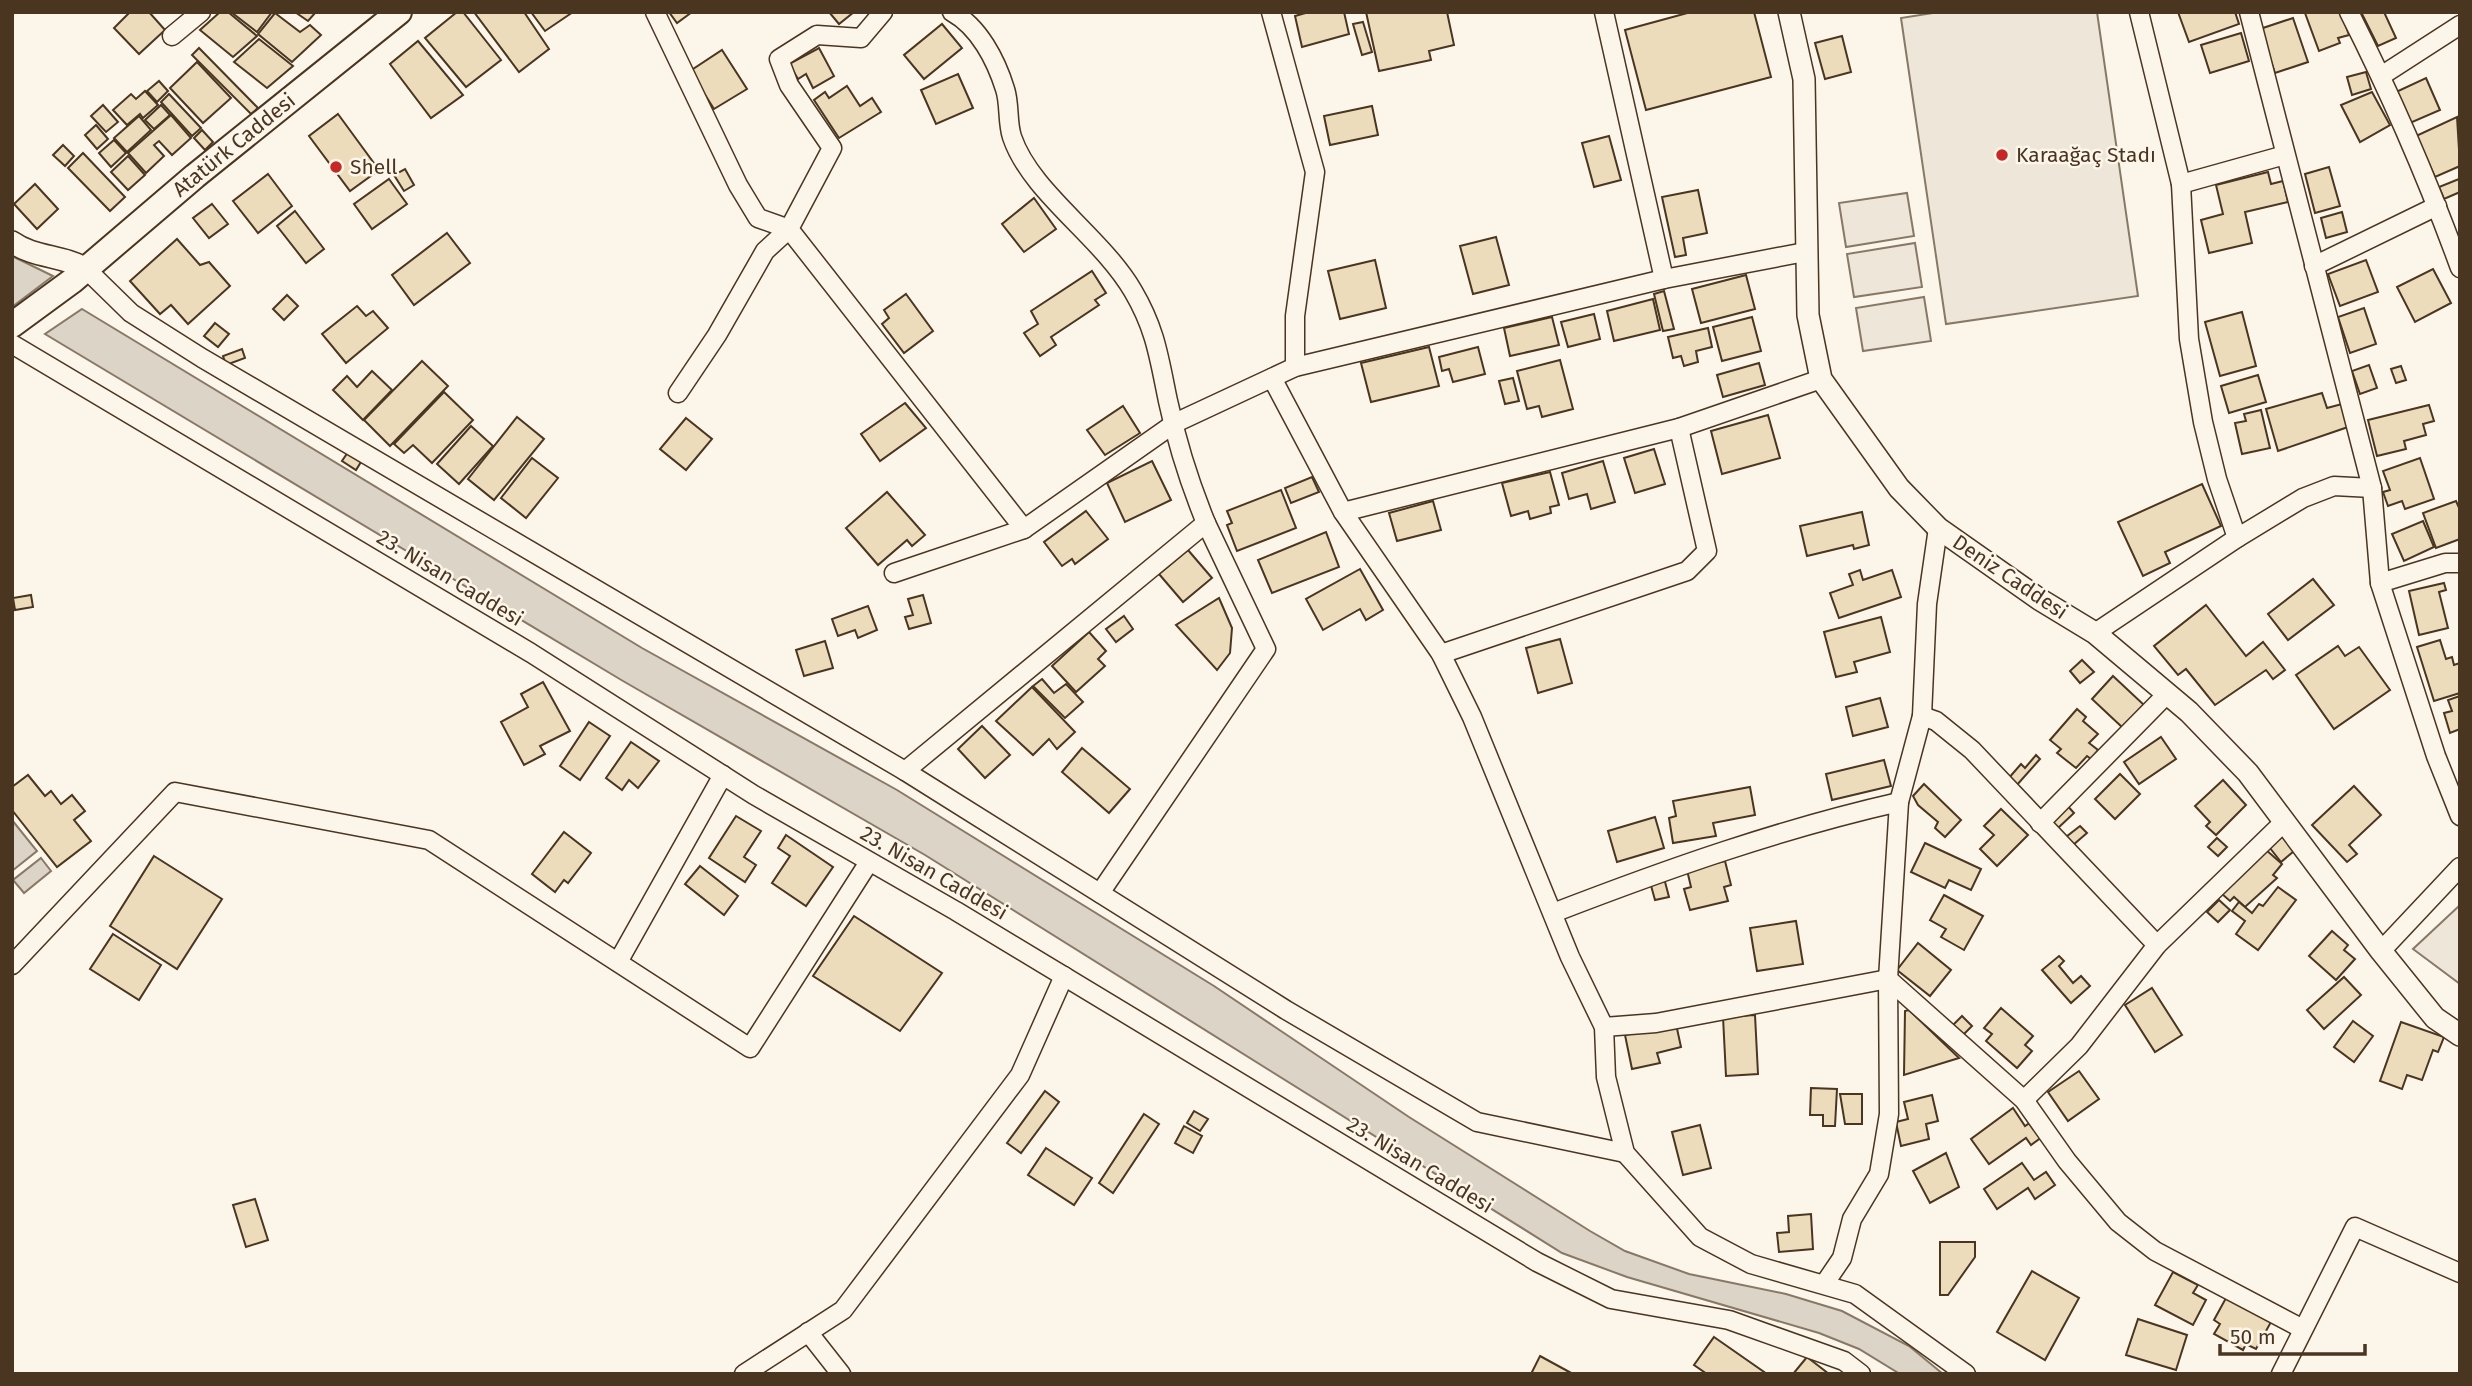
<svg xmlns="http://www.w3.org/2000/svg" width="2472" height="1386" viewBox="0 0 2472 1386" font-family="'Fira Sans',sans-serif">
<style>
.green{fill:#ede6d9;stroke:#887966;stroke-width:2}
.water{fill:#dcd4c6;stroke:#887966;stroke-width:2}
.building{fill:#ecdcbc;stroke:#4a3520;stroke-width:2}
.lines{fill:none;stroke-linecap:round;stroke-linejoin:round}
.minor-casing{stroke:#4a3520;stroke-width:21}
.tertiary-casing{stroke:#4a3520;stroke-width:24}
.secondary-casing{stroke:#4a3520;stroke-width:28}
.minor{stroke:#fbf6e9;stroke-width:18}
.tertiary{stroke:#fbf6e9;stroke-width:21}
.secondary{stroke:#fbf6e9;stroke-width:24}
.poi-dot{fill:#c62828;stroke:#fbf6e9;stroke-width:2.5}
.labels{text-anchor:middle;stroke-width:5;stroke-linejoin:round;paint-order:stroke}
.street-label{font-size:21px;fill:#4a3520;stroke:#fbf6e9}
.poi-label{font-size:21px;fill:#4a3520;stroke:#fbf6e9;text-anchor:start}
</style>
<rect width="100%" height="100%" fill="#fbf6e9"/>
<g class="green">
<polygon points="1939,12 2097,12 2138,296 1946,324 1901,18"/>
<polygon points="1907,193 1914,236 1846,247 1839,203"/>
<polygon points="1915,243 1922,287 1854,297 1847,254"/>
<polygon points="1924,297 1931,341 1863,351 1856,308"/>
<polygon points="2460,905 2460,984 2413,949"/>
</g>
<g class="water">
<polygon points="12,256 53,276 12,307"/>
<polygon points="82,309 642,648 897,790 1214,986 1409,1117 1590,1231 1625,1251 1689,1274 1786,1294 1842,1311 1909,1346 1943,1374 1900,1374 1859,1349 1819,1333 1627,1277 1562,1253 925,855 623,681 45,334"/>
<polygon points="12,820 37,851 12,871"/>
<polygon points="41,858 51,871 24,893 13,880"/>
</g>
<g class="building">
<polygon points="130,12 149,12 165,30 139,54 114,28"/>
<polygon points="220,12 228,12 257,36 233,57 200,30"/>
<polygon points="231,12 272,12 257,32"/>
<polygon points="295,12 316,12 308,21"/>
<polygon points="457,12 463,12 501,60 466,87 425,38"/>
<polygon points="474,12 524,12 549,49 519,72"/>
<polygon points="531,12 573,12 545,31"/>
<polygon points="669,12 692,12 677,23"/>
<polygon points="829,12 854,12 839,24"/>
<polygon points="1309,12 1344,12 1349,34 1302,47 1295,16"/>
<polygon points="1366,12 1447,12 1454,45 1429,51 1431,60 1379,71"/>
<polygon points="1691,12 1754,12 1771,77 1646,110 1625,30"/>
<polygon points="2178,12 2235,12 2239,24 2189,42"/>
<polygon points="2341,12 2349,35 2338,38 2340,43 2319,51 2305,13"/>
<polygon points="2361,12 2384,12 2396,38 2378,46"/>
<polygon points="275,13 300,32 310,25 321,35 292,62 258,34"/>
<polygon points="2293,18 2308,62 2275,73 2260,29"/>
<polygon points="1363,22 1372,52 1362,55 1353,24"/>
<polygon points="942,24 962,48 924,79 904,55"/>
<polygon points="2241,33 2249,61 2210,73 2201,45"/>
<polygon points="1842,36 1851,72 1825,79 1815,43"/>
<polygon points="259,39 293,66 267,88 234,62"/>
<polygon points="418,41 463,95 431,118 390,64"/>
<polygon points="199,48 258,108 251,114 192,55"/>
<polygon points="819,48 834,76 813,88 806,74 798,79 789,64"/>
<polygon points="722,50 747,89 714,109 690,71"/>
<polygon points="197,62 231,98 203,123 170,88"/>
<polygon points="2366,72 2371,89 2352,95 2347,77"/>
<polygon points="958,74 973,108 936,124 921,90"/>
<polygon points="2426,78 2440,110 2410,123 2396,92"/>
<polygon points="159,81 168,91 157,102 147,91"/>
<polygon points="847,86 860,106 872,98 881,112 839,138 814,100 825,92 829,98"/>
<polygon points="145,91 158,105 143,118 140,114 127,125 113,110 131,94 136,99"/>
<polygon points="2372,92 2390,125 2360,142 2341,105"/>
<polygon points="169,94 201,128 192,136 161,102"/>
<polygon points="103,105 118,122 106,132 91,116"/>
<polygon points="161,105 170,115 154,129 145,120"/>
<polygon points="1372,106 1378,135 1330,145 1324,116"/>
<polygon points="338,114 379,170 350,191 309,136"/>
<polygon points="171,115 191,138 172,155 159,141 154,145 164,156 146,173 128,153"/>
<polygon points="139,116 151,130 127,152 114,138"/>
<polygon points="2457,117 2460,166 2435,177 2416,136"/>
<polygon points="96,125 108,139 97,149 85,135"/>
<polygon points="202,130 213,142 205,150 194,138"/>
<polygon points="1609,136 1621,180 1594,187 1582,143"/>
<polygon points="114,140 126,153 111,167 99,153"/>
<polygon points="63,145 74,156 65,166 53,155"/>
<polygon points="83,153 125,197 110,211 68,168"/>
<polygon points="128,156 145,175 128,190 111,172"/>
<polygon points="2329,167 2340,206 2315,213 2305,174"/>
<polygon points="405,169 414,185 404,191 394,175"/>
<polygon points="2268,172 2271,184 2283,181 2288,202 2245,212 2252,243 2209,253 2201,220 2223,214 2216,185"/>
<polygon points="268,174 292,206 258,233 233,201"/>
<polygon points="389,179 407,204 372,229 354,204"/>
<polygon points="2459,179 2460,192 2444,199 2439,187"/>
<polygon points="35,184 58,209 37,229 14,204"/>
<polygon points="1698,190 1707,233 1683,238 1686,255 1675,257 1662,197"/>
<polygon points="1034,198 1056,229 1024,252 1002,224"/>
<polygon points="212,204 228,224 209,238 193,218"/>
<polygon points="295,211 324,249 306,263 277,226"/>
<polygon points="2342,212 2347,232 2326,238 2321,218"/>
<polygon points="447,233 470,263 414,305 392,275"/>
<polygon points="1496,237 1509,285 1473,294 1460,246"/>
<polygon points="177,239 200,265 209,262 230,286 188,324 171,305 160,314 130,281"/>
<polygon points="1375,260 1386,308 1340,319 1328,271"/>
<polygon points="2366,260 2378,292 2340,306 2328,274"/>
<polygon points="2433,269 2451,303 2415,322 2397,287"/>
<polygon points="1092,271 1106,293 1095,300 1099,305 1051,337 1056,345 1040,356 1024,333 1038,324 1031,311"/>
<polygon points="1746,275 1755,309 1701,323 1692,289"/>
<polygon points="1664,291 1674,329 1663,331 1654,294"/>
<polygon points="906,294 933,331 904,353 882,324 889,318 884,310"/>
<polygon points="287,295 298,306 284,320 273,309"/>
<polygon points="1653,299 1660,330 1614,341 1607,311"/>
<polygon points="357,306 366,316 373,311 388,328 346,363 322,334"/>
<polygon points="2364,308 2376,344 2350,353 2338,317"/>
<polygon points="2242,312 2256,366 2220,376 2205,322"/>
<polygon points="1594,314 1600,339 1568,347 1561,322"/>
<polygon points="1552,317 1559,345 1510,356 1504,328"/>
<polygon points="1752,317 1761,351 1722,361 1713,327"/>
<polygon points="215,323 229,334 218,347 204,336"/>
<polygon points="1708,328 1712,347 1696,351 1698,362 1684,366 1681,356 1673,358 1668,337"/>
<polygon points="1429,347 1439,386 1371,402 1361,363"/>
<polygon points="1478,347 1485,374 1453,382 1449,369 1442,371 1439,357"/>
<polygon points="242,349 245,358 226,365 223,356"/>
<polygon points="1560,360 1573,409 1542,417 1539,406 1527,409 1517,371"/>
<polygon points="422,361 448,386 390,446 364,420"/>
<polygon points="1759,363 1765,385 1723,397 1717,375"/>
<polygon points="2369,365 2377,388 2360,394 2352,371"/>
<polygon points="2401,366 2406,380 2396,383 2391,369"/>
<polygon points="372,371 392,390 363,420 333,390 347,376 357,387"/>
<polygon points="2258,375 2266,402 2229,413 2221,386"/>
<polygon points="1513,378 1519,401 1505,404 1499,381"/>
<polygon points="444,392 473,420 432,463 413,445 404,453 394,444"/>
<polygon points="2322,393 2327,408 2342,404 2348,427 2278,451 2266,409"/>
<polygon points="905,403 926,428 880,461 861,434"/>
<polygon points="2429,405 2434,421 2423,424 2426,435 2404,441 2406,449 2377,456 2368,420"/>
<polygon points="1123,406 1140,433 1105,455 1087,430"/>
<polygon points="2261,410 2270,448 2242,454 2235,423 2246,421 2244,414"/>
<polygon points="1768,415 1780,458 1722,474 1711,431"/>
<polygon points="517,417 544,439 494,500 468,479"/>
<polygon points="686,418 712,439 686,470 660,449"/>
<polygon points="471,426 493,446 459,484 437,464"/>
<polygon points="350,449 364,457 356,470 342,461"/>
<polygon points="1654,449 1665,484 1635,493 1624,458"/>
<polygon points="532,458 558,478 526,518 501,498"/>
<polygon points="2420,458 2434,499 2405,509 2402,501 2388,506 2383,492 2390,490 2383,471"/>
<polygon points="1152,461 1171,500 1125,522 1107,483"/>
<polygon points="1603,461 1615,502 1591,509 1587,494 1569,499 1562,473"/>
<polygon points="1550,472 1559,505 1550,507 1551,513 1530,519 1528,511 1511,516 1502,483"/>
<polygon points="1312,477 1319,492 1291,503 1285,488"/>
<polygon points="2202,484 2221,526 2165,552 2170,563 2143,576 2118,522"/>
<polygon points="1281,490 1296,528 1237,551 1227,525 1232,523 1227,511"/>
<polygon points="887,492 925,535 912,546 907,540 878,565 846,528"/>
<polygon points="1433,501 1441,530 1397,541 1389,513"/>
<polygon points="2456,501 2460,510 2460,539 2436,548 2423,513"/>
<polygon points="1086,511 1108,539 1075,564 1072,559 1062,566 1044,542"/>
<polygon points="1862,512 1869,545 1854,549 1853,545 1807,556 1800,526"/>
<polygon points="2423,521 2434,547 2404,561 2392,534"/>
<polygon points="1326,532 1339,567 1272,593 1258,560"/>
<polygon points="1188,550 1212,578 1183,602 1159,574"/>
<polygon points="1360,569 1383,610 1366,620 1360,609 1323,630 1306,599"/>
<polygon points="1860,570 1863,580 1892,570 1901,597 1839,618 1830,593 1853,585 1849,574"/>
<polygon points="2313,579 2334,605 2288,640 2268,614"/>
<polygon points="2444,583 2446,590 2439,592 2448,628 2419,635 2409,591"/>
<polygon points="31,595 33,607 15,610 13,598"/>
<polygon points="923,595 931,623 909,629 905,617 913,615 908,599"/>
<polygon points="1219,598 1232,628 1230,653 1217,670 1176,625"/>
<polygon points="2206,605 2246,656 2263,642 2285,670 2273,679 2266,670 2215,705 2186,669 2178,675 2154,646"/>
<polygon points="868,606 877,630 858,638 855,630 838,636 832,619"/>
<polygon points="1124,616 1133,629 1116,642 1106,629"/>
<polygon points="1881,617 1890,652 1854,662 1857,672 1836,677 1824,632"/>
<polygon points="1089,632 1106,651 1098,659 1105,666 1076,692 1052,666"/>
<polygon points="1560,639 1572,683 1538,693 1526,648"/>
<polygon points="2440,640 2446,659 2452,657 2454,665 2460,663 2460,693 2434,701 2417,647"/>
<polygon points="825,641 833,668 804,676 796,650"/>
<polygon points="2338,646 2345,656 2359,647 2390,690 2334,729 2296,675"/>
<polygon points="2082,660 2094,672 2080,683 2070,671"/>
<polygon points="2113,676 2144,705 2123,728 2092,699"/>
<polygon points="1042,679 1054,693 1066,684 1083,702 1065,718 1033,686"/>
<polygon points="543,682 570,731 540,746 545,754 524,765 501,722 528,707 521,694"/>
<polygon points="1032,687 1075,732 1057,749 1049,739 1033,755 996,721"/>
<polygon points="2460,696 2460,729 2450,733 2444,713 2452,711 2448,700"/>
<polygon points="1880,698 1888,727 1853,736 1846,707"/>
<polygon points="2077,709 2086,717 2083,721 2098,734 2089,743 2098,750 2091,759 2087,756 2076,768 2057,753 2061,749 2050,740"/>
<polygon points="589,722 610,736 580,780 560,766"/>
<polygon points="982,726 1010,755 985,778 958,749"/>
<polygon points="2161,737 2176,759 2139,784 2124,762"/>
<polygon points="631,742 659,761 638,788 629,780 622,790 606,778"/>
<polygon points="1082,748 1130,789 1109,813 1062,772"/>
<polygon points="2036,755 2040,759 2016,786 2008,779 2021,764 2025,768"/>
<polygon points="1884,760 1891,786 1832,800 1826,774"/>
<polygon points="2120,774 2140,794 2115,819 2095,799"/>
<polygon points="28,775 45,796 51,791 61,804 72,795 85,811 74,820 91,841 57,867 12,810 12,787"/>
<polygon points="2223,780 2246,805 2216,835 2206,826 2210,822 2195,806"/>
<polygon points="1924,784 1961,820 1945,837 1935,828 1938,822 1918,805 1913,796"/>
<polygon points="2354,786 2381,815 2349,845 2357,854 2347,862 2312,825"/>
<polygon points="1750,787 1755,815 1713,823 1716,836 1673,843 1669,818 1676,816 1673,801"/>
<polygon points="2065,803 2074,813 2057,829 2048,818"/>
<polygon points="2001,809 2028,835 1997,866 1980,849 1994,835 1984,826"/>
<polygon points="736,816 761,831 744,857 756,865 745,882 709,858"/>
<polygon points="1655,817 1664,848 1617,862 1608,831"/>
<polygon points="2080,826 2087,833 2073,845 2066,837"/>
<polygon points="564,832 591,853 568,883 564,880 555,892 532,874"/>
<polygon points="2279,832 2294,851 2281,862 2266,843"/>
<polygon points="786,835 833,867 806,906 772,883 790,856 778,848"/>
<polygon points="2217,838 2227,847 2218,856 2208,847"/>
<polygon points="1925,843 1981,869 1971,890 1949,880 1945,888 1911,872"/>
<polygon points="2265,849 2282,864 2273,875 2277,878 2245,907 2234,897 2230,901 2222,894"/>
<polygon points="154,856 222,899 177,969 110,926"/>
<polygon points="1725,861 1731,885 1724,887 1728,901 1690,910 1684,889 1691,887 1687,870"/>
<polygon points="700,866 738,896 724,915 685,884"/>
<polygon points="1664,878 1669,897 1655,900 1650,882"/>
<polygon points="2278,887 2296,900 2258,950 2236,934 2245,921 2232,911 2239,902 2252,913 2259,904 2263,906"/>
<polygon points="1944,895 1983,916 1964,950 1941,937 1946,929 1930,920"/>
<polygon points="2219,900 2230,910 2218,922 2207,912"/>
<polygon points="854,916 942,973 900,1031 813,976"/>
<polygon points="1796,921 1803,964 1757,971 1750,928"/>
<polygon points="2332,931 2348,945 2344,950 2355,959 2336,980 2309,956"/>
<polygon points="113,934 161,965 139,1000 90,969"/>
<polygon points="1918,943 1951,970 1930,996 1897,970"/>
<polygon points="2059,956 2064,961 2059,966 2073,983 2081,976 2090,986 2071,1003 2042,970"/>
<polygon points="2344,977 2361,995 2324,1029 2307,1010"/>
<polygon points="2152,988 2182,1035 2155,1052 2125,1005"/>
<polygon points="2001,1008 2033,1036 2025,1045 2032,1051 2017,1068 1986,1041 1992,1034 1984,1028"/>
<polygon points="1909,1010 1959,1058 1904,1075 1905,1011"/>
<polygon points="1755,1015 1758,1074 1726,1076 1723,1017"/>
<polygon points="1962,1016 1972,1026 1962,1036 1952,1026"/>
<polygon points="2353,1021 2373,1036 2354,1062 2334,1047"/>
<polygon points="2401,1022 2444,1037 2438,1052 2433,1050 2422,1080 2407,1075 2402,1089 2380,1081"/>
<polygon points="1676,1024 1681,1047 1657,1053 1660,1063 1632,1069 1625,1035"/>
<polygon points="2079,1071 2099,1099 2068,1121 2048,1092"/>
<polygon points="1811,1088 1837,1089 1835,1126 1823,1126 1823,1115 1810,1115"/>
<polygon points="1045,1091 1059,1102 1021,1153 1007,1143"/>
<polygon points="1840,1094 1862,1094 1862,1124 1845,1124"/>
<polygon points="1932,1095 1938,1121 1926,1124 1929,1139 1901,1146 1896,1122 1908,1119 1904,1102"/>
<polygon points="2013,1108 2025,1126 2031,1122 2042,1137 2031,1145 2026,1138 1989,1164 1971,1139"/>
<polygon points="1194,1111 1208,1119 1200,1131 1187,1123"/>
<polygon points="1144,1114 1159,1124 1113,1193 1099,1183"/>
<polygon points="1700,1125 1711,1168 1683,1175 1672,1132"/>
<polygon points="1184,1126 1202,1136 1193,1153 1175,1143"/>
<polygon points="1046,1148 1092,1178 1074,1205 1028,1175"/>
<polygon points="1946,1153 1959,1187 1930,1203 1913,1171"/>
<polygon points="2022,1163 2034,1180 2046,1172 2055,1185 2035,1199 2028,1188 1997,1209 1984,1189"/>
<polygon points="255,1199 268,1240 246,1247 233,1205"/>
<polygon points="1811,1214 1813,1249 1779,1252 1777,1233 1789,1232 1788,1216"/>
<polygon points="1940,1242 1975,1242 1975,1257 1948,1295 1940,1295"/>
<polygon points="2032,1271 2079,1298 2045,1360 1997,1332"/>
<polygon points="2173,1272 2198,1285 2193,1293 2206,1300 2193,1325 2155,1305"/>
<polygon points="2226,1298 2271,1322 2256,1349 2246,1344 2243,1350 2214,1334 2220,1324 2214,1320"/>
<polygon points="2138,1319 2187,1335 2176,1370 2126,1355"/>
<polygon points="1714,1337 1767,1374 1707,1374 1694,1365"/>
<polygon points="1540,1356 1573,1374 1531,1374"/>
<polygon points="1807,1357 1829,1374 1793,1374"/>
</g>
<g class="lines">
<g class="minor-casing">
<g id="minor">
<polyline points="655,12 738,185 758,218 789,229 765,251 717,335 678,393"/>
<polyline points="883,12 861,38 817,35 779,59 789,85 832,148 789,229 1024,529 1175,423 1295,367 1664,279 1805,252"/>
<polyline points="1271,12 1315,172 1295,316 1295,367"/>
<polyline points="1604,12 1664,279"/>
<polyline points="2139,12 2181,184 2189,339 2203,422 2217,479 2237,538"/>
<polyline points="2249,12 2372,488 2380,583 2436,756 2460,816"/>
<path d="M2349 12C2391 95 2428 180 2460 268"/>
<polyline points="172,36 201,12"/>
<polyline points="2381,76 2460,25"/>
<polyline points="2181,184 2285,155"/>
<polyline points="2314,266 2437,206"/>
<polyline points="86,269 131,313 202,358 905,771 1286,1010 1477,1122 1625,1153"/>
<polyline points="12,344 531,653 754,795 956,911 1537,1262 1611,1299 1729,1320 1844,1361 1861,1374"/>
<polyline points="1272,378 1343,512 1441,654 1472,717 1570,957 1604,1027 1606,1077 1625,1153 1700,1237 1751,1264 1855,1294 1966,1374"/>
<polyline points="1343,512 1679,428 1821,379"/>
<polyline points="894,573 1024,529"/>
<polyline points="2380,583 2445,563 2460,563"/>
<polyline points="2095,633 2237,538 2303,498 2334,486 2372,488"/>
<polyline points="1441,654 1687,571 1707,551 1679,428"/>
<polyline points="1922,716 1936,721 1972,750 2157,945"/>
<path d="M905 771 1206 523C1190 484 1177 443 1168 401 1159 358 1156 330 1133 291 1101 236 1031 193 1012 137 1007 122 1010 104 1005 89 996 60 979 27 952 12"/>
<polyline points="2040,823 2167,694"/>
<polyline points="1100,893 1266,649 1206,523"/>
<path d="M1553 913C1667 869 1780 829 1899 802"/>
<polyline points="2381,951 2460,867"/>
<polyline points="618,962 723,775"/>
<polyline points="12,965 175,792 429,840 750,1048 869,862"/>
<polyline points="1604,1027 1656,1023 1888,979 2024,1100 2067,1161 2118,1222 2155,1251 2301,1328"/>
<polyline points="2024,1100 2079,1046 2157,945 2284,822"/>
<polyline points="1825,1283 1842,1258 1852,1219 1879,1174 1889,1114 1888,979 1899,802 1922,716 1927,604 1938,528"/>
<polyline points="808,1332 841,1374"/>
<polyline points="744,1374 843,1310 1020,1075 1064,976"/>
<polyline points="2281,1374 2355,1227 2460,1273"/>
</g>
</g>
<g class="tertiary-casing">
<g id="tertiary">
<polyline points="1789,12 1804,79 1808,315 1821,379 1899,488 1938,528 2039,599 2095,633 2189,712 2248,773 2381,951 2435,1018 2460,1035"/>
<path d="M12 242C34 258 63 255 86 269"/>
</g>
</g>
<g class="secondary-casing">
<polyline id="secondary" points="12,325 72,281 195,176 399,12"/>
</g>
<use href="#minor" class="minor"/>
<use href="#tertiary" class="tertiary"/>
<use href="#secondary" class="secondary"/>
</g>
<g class="poi-dot">
<circle cx="2002" cy="155" r="7"/>
<circle cx="336" cy="167" r="7"/>
</g>
<g class="labels">
<g class="street-label">
<text transform="translate(234 145) rotate(-39)" y="7">Atatürk Caddesi</text>
<text transform="translate(2010 577) rotate(34)" y="7">Deniz Caddesi</text>
<text transform="translate(450 578) rotate(31)" y="7">23. Nisan Caddesi</text>
<text transform="translate(934 873) rotate(30)" y="7">23. Nisan Caddesi</text>
<text transform="translate(1420 1165) rotate(31)" y="7">23. Nisan Caddesi</text>
</g>
<g class="poi-label">
<text x="2016" y="162">Karaağaç Stadı</text>
<text x="350" y="174">Shell</text>
</g>
</g>
<rect width="2472" height="1386" fill="none" stroke="#4a3520" stroke-width="28"/>
<path d="M2220 1344v10h145v-10" fill="none" stroke="#4a3520" stroke-width="3.5"/>
<text x="2230" y="1344" font-size="21" fill="#4a3520" stroke="#fbf6e9" stroke-width="5" paint-order="stroke">50 m</text>
</svg>
